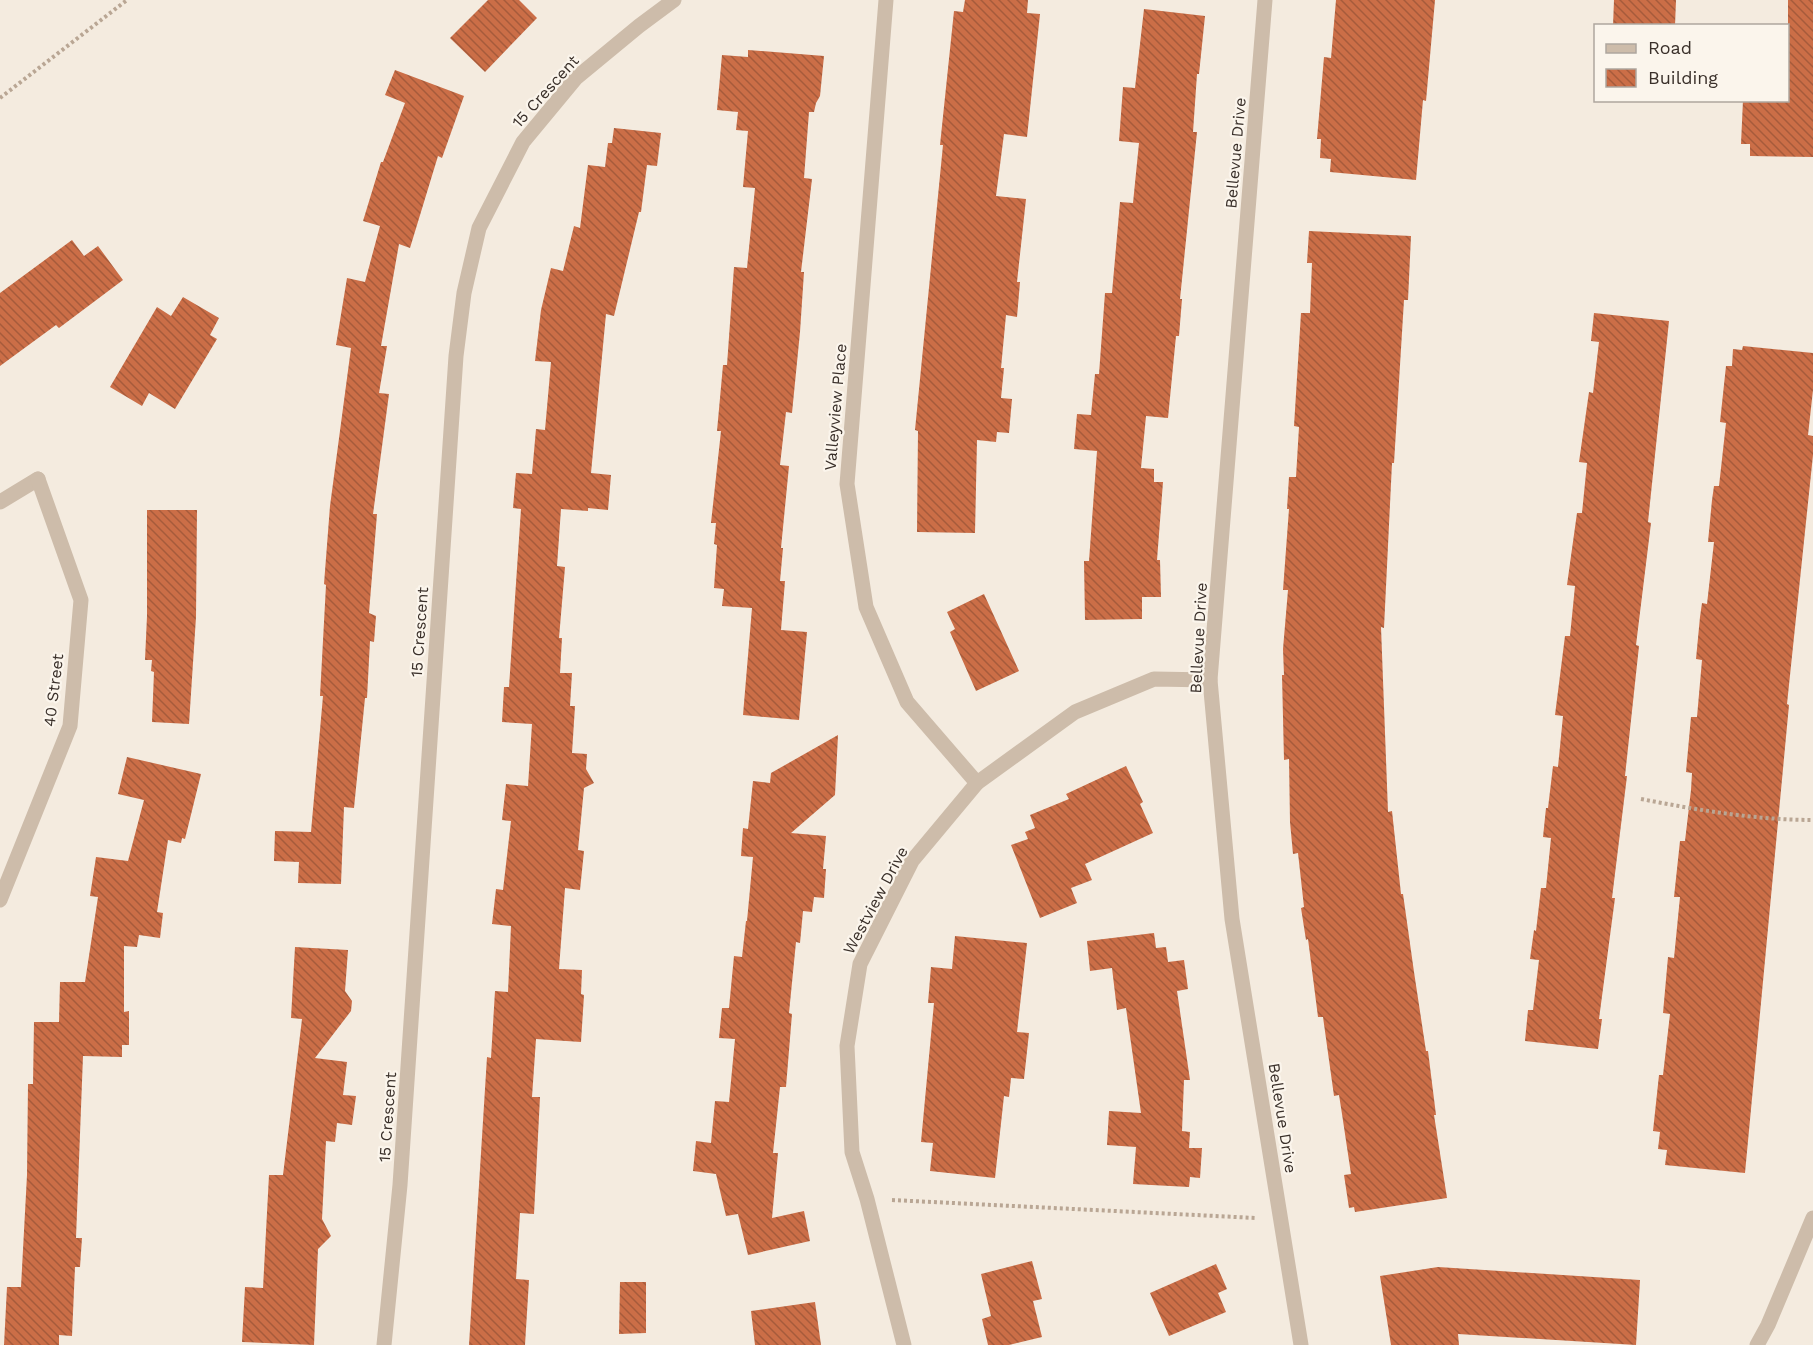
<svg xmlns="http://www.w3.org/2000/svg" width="1813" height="1345" viewBox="0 0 1813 1345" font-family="'Work Sans',sans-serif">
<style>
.building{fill:url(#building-back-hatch)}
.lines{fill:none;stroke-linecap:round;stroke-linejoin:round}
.path{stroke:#b9a694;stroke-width:4;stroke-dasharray:3 3;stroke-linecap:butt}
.service{stroke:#cdbcaa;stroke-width:15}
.minor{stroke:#cdbcaa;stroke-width:15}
.tertiary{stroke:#cdbcaa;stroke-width:15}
.labels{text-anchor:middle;stroke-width:4.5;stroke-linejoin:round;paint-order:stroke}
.street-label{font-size:16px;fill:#3a302a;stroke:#fbf5ec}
</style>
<defs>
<pattern id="building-back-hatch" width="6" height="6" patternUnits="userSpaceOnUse" patternTransform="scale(1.5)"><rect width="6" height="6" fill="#cb6e47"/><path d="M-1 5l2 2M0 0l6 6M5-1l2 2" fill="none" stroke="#a65b3b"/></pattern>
</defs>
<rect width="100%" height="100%" fill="#f4ebdf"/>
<g class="building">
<polygon points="488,0 519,0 537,18 485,72 450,38"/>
<polygon points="965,0 1028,0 1027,13 1040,14 1027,137 1004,134 996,196 1026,199 1017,282 1020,282 1017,317 1006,315 1001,368 1004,368 1001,398 1012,399 1009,433 997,432 996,442 977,440 975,533 917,532 918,431 915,430 943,145 940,145 954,11 963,12"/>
<polygon points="1336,0 1435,0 1426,101 1423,100 1416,180 1330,172 1331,159 1320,158 1321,139 1317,139 1324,57 1331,58"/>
<polygon points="1614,0 1676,0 1675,26 1613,26"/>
<polygon points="1788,0 1813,0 1813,157 1750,156 1750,144 1741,144 1743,100 1788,100"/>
<polygon points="1144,9 1205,16 1199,74 1197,74 1193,132 1197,132 1180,299 1182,299 1179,336 1176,336 1168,418 1146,416 1141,468 1154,469 1154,482 1163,482 1157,560 1160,560 1161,597 1142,597 1142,619 1085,620 1084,561 1089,561 1097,451 1074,449 1077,414 1091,415 1095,374 1099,374 1105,293 1112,293 1120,202 1133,203 1139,143 1119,141 1123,87 1135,88"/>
<polygon points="748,50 824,56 820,96 816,103 814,112 809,112 804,178 812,179 801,272 804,272 800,332 792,413 786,412 780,465 789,466 781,548 783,548 780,581 785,581 781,630 807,632 799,720 743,715 752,608 722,606 724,589 714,588 717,545 714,544 716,523 711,523 721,431 717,431 723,365 727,365 734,267 747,268 755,188 743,187 748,131 736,130 738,112 717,110 722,55 748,57"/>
<polygon points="395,70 464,96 442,158 438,156 410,248 399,244 381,346 387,346 379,393 389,394 373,514 377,514 369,613 376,616 374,642 370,641 367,698 365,698 354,808 344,807 341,884 298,883 299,862 274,861 275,831 311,832 323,696 320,696 326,585 324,584 330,506 351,348 336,345 347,278 365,282 380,226 363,221 381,162 383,162 405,103 385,95"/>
<polygon points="614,128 661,133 657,166 647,165 641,212 639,212 614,316 606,314 591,473 611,475 608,510 588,508 588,511 561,509 557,566 565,567 559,638 562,638 560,673 572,673 570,706 575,706 572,753 587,754 586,769 594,783 584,788 578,850 584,851 580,890 565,888 559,969 582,970 581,994 584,995 581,1042 536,1039 532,1097 540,1097 534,1214 520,1213 516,1279 529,1280 525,1345 469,1345 487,1057 491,1058 495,991 508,992 511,926 492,924 496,889 503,890 511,821 502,820 506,784 528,786 532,724 502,722 504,687 509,687 521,509 513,508 516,473 532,474 536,429 545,430 551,362 535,361 541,310 551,268 563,271 574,226 580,228 588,165 605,167 608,143 612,143"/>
<polygon points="1309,231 1411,236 1408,300 1404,300 1394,463 1392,463 1384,628 1381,627 1388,812 1392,811 1401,894 1403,894 1414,972 1426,1051 1428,1051 1436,1115 1434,1115 1447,1198 1355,1212 1354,1207 1349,1208 1344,1175 1351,1174 1342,1114 1339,1095 1334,1096 1323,1017 1318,1017 1308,939 1306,940 1301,908 1304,907 1298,853 1293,854 1290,822 1289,759 1284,760 1282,675 1284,675 1283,649 1288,590 1283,590 1289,509 1287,509 1289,477 1296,477 1299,427 1294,426 1301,313 1310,313 1312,263 1307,263"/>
<polygon points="72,240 84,256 98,246 123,280 59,328 56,325 0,366 0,293"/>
<polygon points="183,297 219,318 210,335 217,339 175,409 149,393 142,406 110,387 157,307 171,316"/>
<polygon points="1594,313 1669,321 1648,522 1651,523 1636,645 1639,646 1625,776 1627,776 1612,898 1615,898 1599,1019 1602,1019 1598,1049 1525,1041 1528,1010 1533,1010 1539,960 1530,959 1534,930 1536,931 1541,888 1546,888 1551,838 1543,837 1546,808 1548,808 1553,766 1558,767 1563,716 1555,715 1565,636 1570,636 1575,586 1567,585 1571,556 1577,513 1582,513 1587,463 1579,462 1589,392 1593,393 1599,342 1591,341"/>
<polygon points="1743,346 1813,353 1813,390 1808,435 1813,436 1813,455 1787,704 1789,705 1745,1173 1665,1165 1667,1150 1658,1149 1660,1132 1653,1131 1659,1075 1663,1075 1670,1014 1663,1013 1668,957 1674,958 1680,897 1674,897 1680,841 1685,841 1691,790 1692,773 1686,772 1691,717 1697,717 1702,660 1696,659 1700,617 1702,603 1707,604 1714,542 1708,542 1712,500 1714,486 1719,486 1726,423 1720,422 1726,366 1732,366 1733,349 1742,350"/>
<polygon points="147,510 197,510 196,617 189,724 152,722 154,672 151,671 152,660 145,660 147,616"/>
<polygon points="984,594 1019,671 976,691 950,632 955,629 947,612"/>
<polygon points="838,735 835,795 791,833 826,836 823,869 826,869 824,898 814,897 812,912 803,911 800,943 796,942 789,1013 792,1014 786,1087 780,1087 773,1153 778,1153 772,1218 804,1211 810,1241 748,1255 738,1214 726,1216 716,1174 693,1171 696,1141 711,1143 715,1101 729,1102 735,1039 719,1038 722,1008 729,1008 734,956 742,957 746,921 747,921 753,857 741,856 743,828 748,829 753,781 770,783 771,773"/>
<polygon points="127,757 201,774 185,839 182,838 181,843 168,840 157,912 163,913 160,938 139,935 137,947 124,946 124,1012 129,1011 129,1045 122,1045 122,1057 83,1056 76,1238 82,1238 80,1267 75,1267 72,1336 59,1335 59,1345 4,1345 7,1287 21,1287 27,1175 28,1084 33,1084 34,1022 59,1022 60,982 85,982 98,897 90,896 96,857 128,861 144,800 118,794"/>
<polygon points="1126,766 1143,802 1140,804 1153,833 1085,864 1092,880 1071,888 1077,903 1040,918 1011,845 1028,839 1025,832 1035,828 1030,815 1069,799 1066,794"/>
<polygon points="1154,933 1156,948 1166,947 1168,962 1184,960 1188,989 1177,991 1190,1080 1184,1080 1182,1131 1190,1132 1189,1148 1202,1148 1200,1178 1190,1177 1189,1187 1133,1184 1136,1147 1107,1145 1109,1111 1141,1113 1126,1008 1117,1010 1112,968 1090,971 1087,941"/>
<polygon points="955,936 1027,943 1017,1032 1029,1033 1024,1079 1011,1078 1009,1097 1004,1096 995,1178 930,1171 933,1143 921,1142 934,1003 928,1003 931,967 952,969"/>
<polygon points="295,947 348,950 345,991 352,1001 351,1011 315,1058 347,1062 343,1095 356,1096 352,1125 337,1123 335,1142 326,1141 322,1219 331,1236 318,1249 314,1345 242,1342 245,1287 263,1288 269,1175 283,1175 302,1019 291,1018"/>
<polygon points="1032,1261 1042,1299 1033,1301 1042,1337 1009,1345 988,1345 982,1319 991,1316 981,1274"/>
<polygon points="1216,1264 1227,1289 1218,1293 1226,1312 1169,1336 1150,1293"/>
<polygon points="1438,1267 1640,1280 1636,1345 1458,1334 1459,1345 1391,1345 1380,1276"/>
<polygon points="620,1282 646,1282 646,1333 619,1334"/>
<polygon points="815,1302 821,1345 755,1345 751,1311"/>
</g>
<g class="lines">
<g class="path">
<polyline points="0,98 127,0"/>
<path d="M1641 799C1698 810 1755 820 1813 820"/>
<polyline points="892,1200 1256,1218"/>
</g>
<polyline class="service" points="0,502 38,479"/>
<g class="minor">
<polyline points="886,0 847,484 866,607 907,702 977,783"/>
<polyline points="1265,0 1210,680 1232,919 1301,1345"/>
<polyline points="0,900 70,726 81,600 38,479"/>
<polyline points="384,1345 400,1185 456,356 464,293 479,228 523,142 576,78 639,26 674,0"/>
<polyline points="904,1345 867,1199 852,1152 847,1046 860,964 912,861 977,783 1075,712 1154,679 1210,680"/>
</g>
<polyline class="tertiary" points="1757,1345 1768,1325 1813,1218"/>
</g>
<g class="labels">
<g class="street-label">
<text transform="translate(545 91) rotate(-48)" y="6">15 Crescent</text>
<text transform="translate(1235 153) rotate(-85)" y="6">Bellevue Drive</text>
<text transform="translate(835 407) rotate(-85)" y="6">Valleyview Place</text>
<text transform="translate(419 632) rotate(-86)" y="6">15 Crescent</text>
<text transform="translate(1198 638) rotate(-87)" y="6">Bellevue Drive</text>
<text transform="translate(53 690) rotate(-83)" y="6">40 Street</text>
<text transform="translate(875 900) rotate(-62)" y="6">Westview Drive</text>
<text transform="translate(387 1117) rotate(-86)" y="6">15 Crescent</text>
<text transform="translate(1283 1118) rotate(81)" y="6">Bellevue Drive</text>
</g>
</g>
<rect x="1594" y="24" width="195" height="78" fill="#fbf5ec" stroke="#aea69e" stroke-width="1.5"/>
<rect x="1606" y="44" width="30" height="9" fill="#cdbcaa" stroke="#aea69e" stroke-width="1.5"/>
<text x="1648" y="54" font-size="18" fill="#3a302a">Road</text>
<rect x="1606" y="69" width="30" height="18" fill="url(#building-back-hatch)" stroke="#aea69e" stroke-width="1.5"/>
<text x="1648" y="84" font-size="18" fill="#3a302a">Building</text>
</svg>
